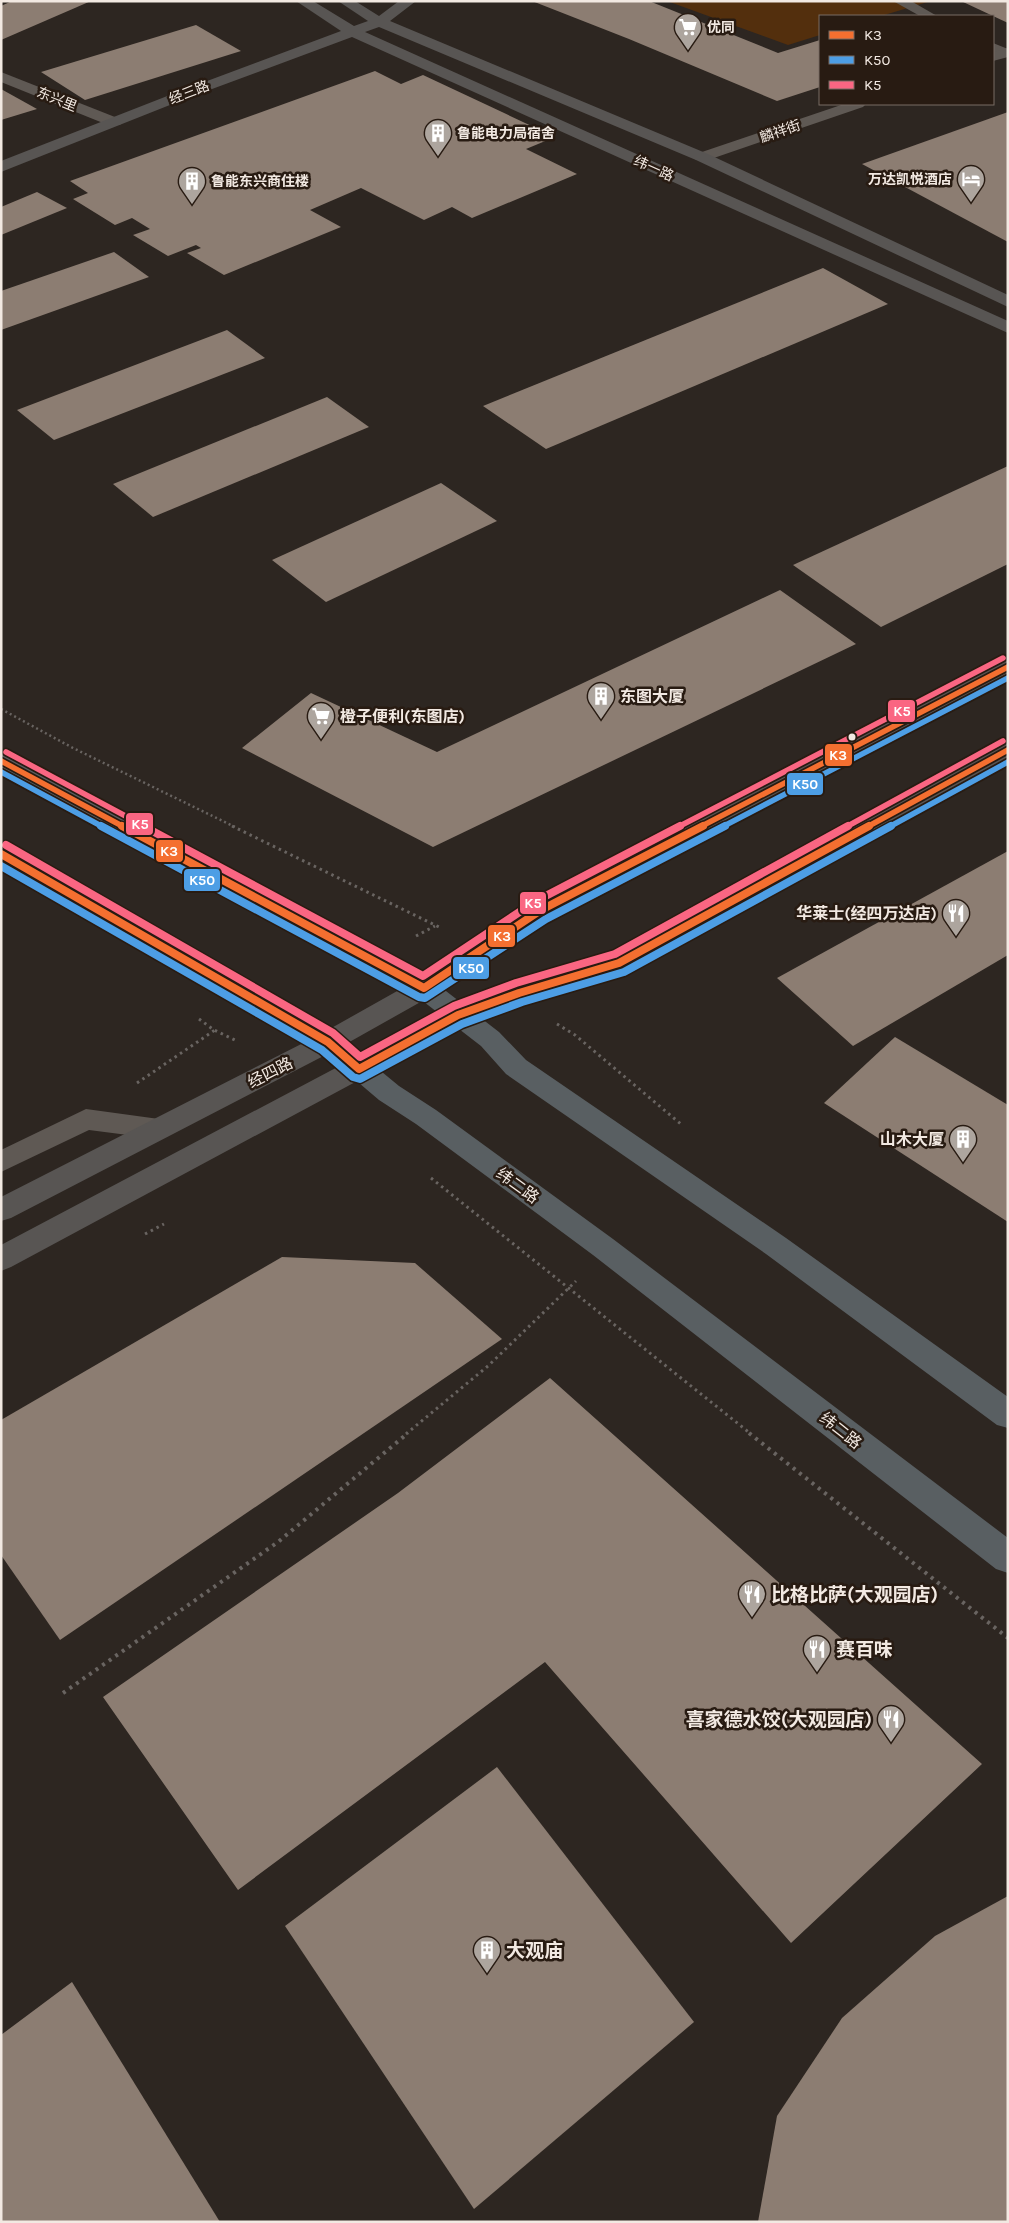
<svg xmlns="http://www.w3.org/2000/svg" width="1009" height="2223" viewBox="0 0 1009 2223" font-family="Karla,'Noto Sans SC',sans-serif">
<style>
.green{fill:#532f0d}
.building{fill:#8c7d72}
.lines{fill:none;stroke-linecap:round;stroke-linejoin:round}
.path-far2{stroke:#696461;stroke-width:2.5;stroke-dasharray:2 3;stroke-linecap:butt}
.path-far1{stroke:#696461;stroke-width:3;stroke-dasharray:2.5 4;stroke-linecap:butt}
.path{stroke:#696461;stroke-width:4;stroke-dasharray:3 5;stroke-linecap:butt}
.lane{fill:#5f5954;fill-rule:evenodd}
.street{fill:#5f5954;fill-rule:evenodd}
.secondary{fill:#585553;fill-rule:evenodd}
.highway{fill:#595f62;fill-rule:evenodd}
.bus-1-far1-casing{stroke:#281b12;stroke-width:9}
.bus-1-casing{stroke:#281b12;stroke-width:11}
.bus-2-far1-casing{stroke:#281b12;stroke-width:9}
.bus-2-casing{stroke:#281b12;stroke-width:11}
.bus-3-far1-casing{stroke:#281b12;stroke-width:9}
.bus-3-casing{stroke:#281b12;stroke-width:11}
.bus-1-far1{stroke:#f46f30;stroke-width:5.5}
.bus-1{stroke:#f46f30;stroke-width:8}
.bus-2-far1{stroke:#4d9ee5;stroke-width:5.5}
.bus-2{stroke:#4d9ee5;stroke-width:8}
.bus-3-far1{stroke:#fa6682;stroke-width:5.5}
.bus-3{stroke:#fa6682;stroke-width:8}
.bus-dot{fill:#f2e9e2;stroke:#281b12;stroke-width:2}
.labels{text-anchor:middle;stroke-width:5;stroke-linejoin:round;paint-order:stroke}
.far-poi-label{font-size:14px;font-weight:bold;fill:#f2e9e2;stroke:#281b12;text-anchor:start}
.far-street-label{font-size:14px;fill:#f2e9e2;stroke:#281b12}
.poi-label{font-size:16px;font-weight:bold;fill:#f2e9e2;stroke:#281b12;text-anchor:start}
.street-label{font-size:16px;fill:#f2e9e2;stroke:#281b12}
.near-poi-label{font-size:19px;font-weight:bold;fill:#f2e9e2;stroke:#281b12;text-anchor:start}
.line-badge{stroke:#281b12;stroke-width:2}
.badge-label{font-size:14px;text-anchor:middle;font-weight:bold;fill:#fff}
</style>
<rect width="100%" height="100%" fill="#2d2621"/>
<polygon class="green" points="667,1 931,1 881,16 820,16 820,35 788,45"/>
<g class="building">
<polygon points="12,1 91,1 1,40 1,6"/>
<polygon points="532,1 649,1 778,53 820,40 820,87 777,101 629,39"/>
<polygon points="961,1 1008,1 1008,23"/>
<polygon points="196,25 241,51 85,100 41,72"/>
<polygon points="375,71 401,84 423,75 555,137 526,149 577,174 472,218 452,207 424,220 361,188 310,210 341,227 224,275 187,253 201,248 196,245 168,256 133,235 150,229 132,218 115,225 73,199 88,193 70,181"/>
<polygon points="1,89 37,109 1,120"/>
<polygon points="1008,112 1008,242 862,164"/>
<polygon points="37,192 67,208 1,235 1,207"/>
<polygon points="114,252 149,277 1,330 1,291"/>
<polygon points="823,268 888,304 546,449 483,406"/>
<polygon points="227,330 265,358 54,440 17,410"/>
<polygon points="327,397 369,427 153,517 113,484"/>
<polygon points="1008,466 1008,564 881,627 793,565"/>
<polygon points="441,483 497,521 326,602 272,560"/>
<polygon points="780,590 856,644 433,847 242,748 311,693 437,752"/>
<polygon points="1008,851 1008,955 853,1046 777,978"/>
<polygon points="895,1037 1008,1105 1008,1222 824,1103"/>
<polygon points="282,1257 415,1263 502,1339 60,1640 1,1555 1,1420"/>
<polygon points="550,1378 982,1764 791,1943 545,1662 238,1890 103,1697 398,1493"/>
<polygon points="497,1767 694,2022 474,2209 285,1926"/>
<polygon points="1008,1896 1008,2222 758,2222 777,2116 842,2018 935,1936"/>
<polygon points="72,1982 220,2222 1,2222 1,2035"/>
</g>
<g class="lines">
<polyline class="path-far2" points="1,709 73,748 235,827"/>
<g class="path-far1">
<polyline points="232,826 439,927"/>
<polyline points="416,936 435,926"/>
<polyline points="199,1019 214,1030 237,1041"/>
<polyline points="557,1024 575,1035 682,1125"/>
<polyline points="137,1083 215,1030"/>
<polyline points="431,1178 751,1434"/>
<polyline points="145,1234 164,1224"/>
<polyline points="406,1434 488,1366 576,1281"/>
</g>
<g class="path">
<polyline points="749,1433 1008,1638"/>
<polyline points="63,1693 278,1542 408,1433"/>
</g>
<g class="lane">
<polygon points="893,1 911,1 937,16 920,16"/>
<polygon points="993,43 1008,49 1008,56 1004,57 993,53"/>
<polygon points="86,1109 159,1119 168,1122 172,1129 168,1136 159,1139 89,1130 1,1172 1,1150"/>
</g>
<g class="street">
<polygon points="1008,48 1008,57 993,61 993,52"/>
<polygon points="1,72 120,119 122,122 120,125 108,125 1,82"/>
<polygon points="844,104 866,104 863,107 708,160 696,160 694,157 696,154"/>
</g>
<g class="secondary">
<polygon points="296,1 313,1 354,26 368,21 338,1 355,1 379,16 399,1 416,1 390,21 708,154 1008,295 1008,307 696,160 379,27 365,32 1008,321 1008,333 352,37 185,99 1,172 1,161 175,93 341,31"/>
<polygon points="1008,660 1008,676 550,916 433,995 337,1049 11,1218 1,1221 1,1197 319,1035 415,981 532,904 1000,662"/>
<polygon points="1008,743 1008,760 628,970 528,1000 467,1022 11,1267 1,1271 1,1245 449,1008 510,986 610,956 1000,745"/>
</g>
<g class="highway">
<polygon points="1,753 9,756 433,981 499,1032 526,1060 786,1238 1008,1397 1008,1428 997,1425 766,1254 506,1074 481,1046 415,995 1,771"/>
<polygon points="1,846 10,848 337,1035 399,1086 436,1110 613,1239 1008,1538 1008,1573 996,1569 593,1255 416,1124 379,1100 319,1049 1,865"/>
</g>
<g class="bus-1-far1-casing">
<g id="bus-1-far1">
<polyline points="1,761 124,827"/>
<polyline points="700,827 1008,667"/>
<polyline points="867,827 1008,750"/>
</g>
</g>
<g class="bus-1-casing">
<g id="bus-1">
<polyline points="122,826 424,988 541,910 703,826"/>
<polyline points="1,854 328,1042 359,1069 458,1015 519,993 619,963 869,826"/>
</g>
</g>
<g class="bus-2-far1-casing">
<g id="bus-2-far1">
<polyline points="1,772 103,827"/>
<polyline points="722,827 1008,678"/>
<polyline points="889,827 1008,762"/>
</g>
</g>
<g class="bus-2-casing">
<g id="bus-2">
<polyline points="101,826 419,997 425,998 546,919 725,826"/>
<polyline points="1,866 322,1050 353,1077 360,1079 462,1024 522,1002 624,972 891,826"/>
</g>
</g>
<g class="bus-3-far1-casing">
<g id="bus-3-far1">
<polyline points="6,752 146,827"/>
<polyline points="678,827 1003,658"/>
<polyline points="846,827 1003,741"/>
</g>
</g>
<g class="bus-3-casing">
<g id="bus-3">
<polyline points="143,826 423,976 536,901 680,826"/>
<polyline points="6,845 333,1033 360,1057 454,1006 516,983 615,954 848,826"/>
</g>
</g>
<use href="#bus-1-far1" class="bus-1-far1"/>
<use href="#bus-1" class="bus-1"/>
<use href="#bus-2-far1" class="bus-2-far1"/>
<use href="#bus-2" class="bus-2"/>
<use href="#bus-3-far1" class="bus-3-far1"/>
<use href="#bus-3" class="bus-3"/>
</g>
<defs>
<g id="supermarket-pin" transform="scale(1.4375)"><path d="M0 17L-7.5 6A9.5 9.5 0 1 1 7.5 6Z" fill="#ada59e" stroke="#281b12"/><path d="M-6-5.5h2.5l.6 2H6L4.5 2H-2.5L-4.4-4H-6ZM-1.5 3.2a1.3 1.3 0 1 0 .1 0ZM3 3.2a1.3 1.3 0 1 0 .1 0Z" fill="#fff"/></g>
<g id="building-pin" transform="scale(1.4375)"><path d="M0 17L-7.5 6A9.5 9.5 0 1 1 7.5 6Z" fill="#ada59e" stroke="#281b12"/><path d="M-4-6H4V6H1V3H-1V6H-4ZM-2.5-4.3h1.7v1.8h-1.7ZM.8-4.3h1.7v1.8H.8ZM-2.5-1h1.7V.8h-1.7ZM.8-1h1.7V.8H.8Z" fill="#fff"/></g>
<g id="hotel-pin" transform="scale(1.4375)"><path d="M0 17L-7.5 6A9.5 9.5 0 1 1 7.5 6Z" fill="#ada59e" stroke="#281b12"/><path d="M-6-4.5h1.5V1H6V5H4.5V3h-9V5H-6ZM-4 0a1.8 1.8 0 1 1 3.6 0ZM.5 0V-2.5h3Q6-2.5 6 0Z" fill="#fff"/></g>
<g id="restaurant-pin" transform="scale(1.4375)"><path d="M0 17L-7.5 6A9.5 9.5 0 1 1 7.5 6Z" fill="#ada59e" stroke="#281b12"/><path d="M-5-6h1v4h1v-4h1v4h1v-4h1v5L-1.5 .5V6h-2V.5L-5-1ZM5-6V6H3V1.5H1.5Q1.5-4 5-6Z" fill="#fff"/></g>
</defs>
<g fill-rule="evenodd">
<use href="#supermarket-pin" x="688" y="27"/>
<use href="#building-pin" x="438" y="133"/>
<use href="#hotel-pin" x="971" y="179"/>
<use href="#building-pin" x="192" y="181"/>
<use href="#building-pin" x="601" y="696"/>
<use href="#supermarket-pin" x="321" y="716"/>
<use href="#restaurant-pin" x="956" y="913"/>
<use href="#building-pin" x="963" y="1139"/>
<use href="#restaurant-pin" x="752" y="1594"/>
<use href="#restaurant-pin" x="817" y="1649"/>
<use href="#restaurant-pin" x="891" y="1719"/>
<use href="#building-pin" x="487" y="1950"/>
</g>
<circle class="bus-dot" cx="852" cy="737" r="4.5"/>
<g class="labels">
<g class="far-poi-label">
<text x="707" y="32">优同</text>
<text x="457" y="138">鲁能电力局宿舍</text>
<text x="952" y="184" text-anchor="end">万达凯悦酒店</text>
<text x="211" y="186">鲁能东兴商住楼</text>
</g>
<g class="far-street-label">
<text transform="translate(189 92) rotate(-21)" y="5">经三路</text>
<text transform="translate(57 99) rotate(22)" y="5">东兴里</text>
<text transform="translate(780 131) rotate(-19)" y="5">麟祥街</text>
<text transform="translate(654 168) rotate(24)" y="5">纬一路</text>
</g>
<g class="poi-label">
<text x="620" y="702">东图大厦</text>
<text x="340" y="722">橙子便利(东图店)</text>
<text x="937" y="919" text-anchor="end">华莱士(经四万达店)</text>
<text x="944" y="1145" text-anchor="end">山木大厦</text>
</g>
<g class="street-label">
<text transform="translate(270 1072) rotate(-27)" y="6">经四路</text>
<text transform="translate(518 1185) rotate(36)" y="6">纬二路</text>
<text transform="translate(841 1430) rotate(38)" y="6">纬二路</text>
</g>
<g class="near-poi-label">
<text x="771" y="1601">比格比萨(大观园店)</text>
<text x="836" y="1656">赛百味</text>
<text x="872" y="1726" text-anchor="end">喜家德水饺(大观园店)</text>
<text x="506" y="1957">大观庙</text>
</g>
</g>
<g class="line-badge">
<rect x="887" y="699" width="29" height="24" rx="5" fill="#fa6682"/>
<rect x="824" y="743" width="29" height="24" rx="5" fill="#f46f30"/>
<rect x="786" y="772" width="38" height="24" rx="5" fill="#4d9ee5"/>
<rect x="125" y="812" width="29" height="24" rx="5" fill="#fa6682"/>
<rect x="155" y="839" width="29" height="24" rx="5" fill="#f46f30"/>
<rect x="183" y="868" width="38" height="24" rx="5" fill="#4d9ee5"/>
<rect x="519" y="891" width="28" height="24" rx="5" fill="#fa6682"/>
<rect x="487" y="924" width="29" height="24" rx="5" fill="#f46f30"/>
<rect x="452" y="956" width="38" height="24" rx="5" fill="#4d9ee5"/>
</g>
<g class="badge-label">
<text x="902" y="716">K5</text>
<text x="838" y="760">K3</text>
<text x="805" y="789">K50</text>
<text x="140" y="829">K5</text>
<text x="169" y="856">K3</text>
<text x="202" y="885">K50</text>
<text x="533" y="908">K5</text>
<text x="502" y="941">K3</text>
<text x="471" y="973">K50</text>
</g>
<rect width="1009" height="2223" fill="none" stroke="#f2e9e2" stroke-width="5"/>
<rect x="819" y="15" width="175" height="90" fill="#281b12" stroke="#796d65"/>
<rect x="829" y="31" width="25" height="8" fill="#f46f30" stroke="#796d65"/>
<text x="864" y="40" font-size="15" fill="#f2e9e2">K3</text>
<rect x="829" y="56" width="25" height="8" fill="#4d9ee5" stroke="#796d65"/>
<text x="864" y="65" font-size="15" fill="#f2e9e2">K50</text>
<rect x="829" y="81" width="25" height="8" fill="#fa6682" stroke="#796d65"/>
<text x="864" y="90" font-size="15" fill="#f2e9e2">K5</text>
</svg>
